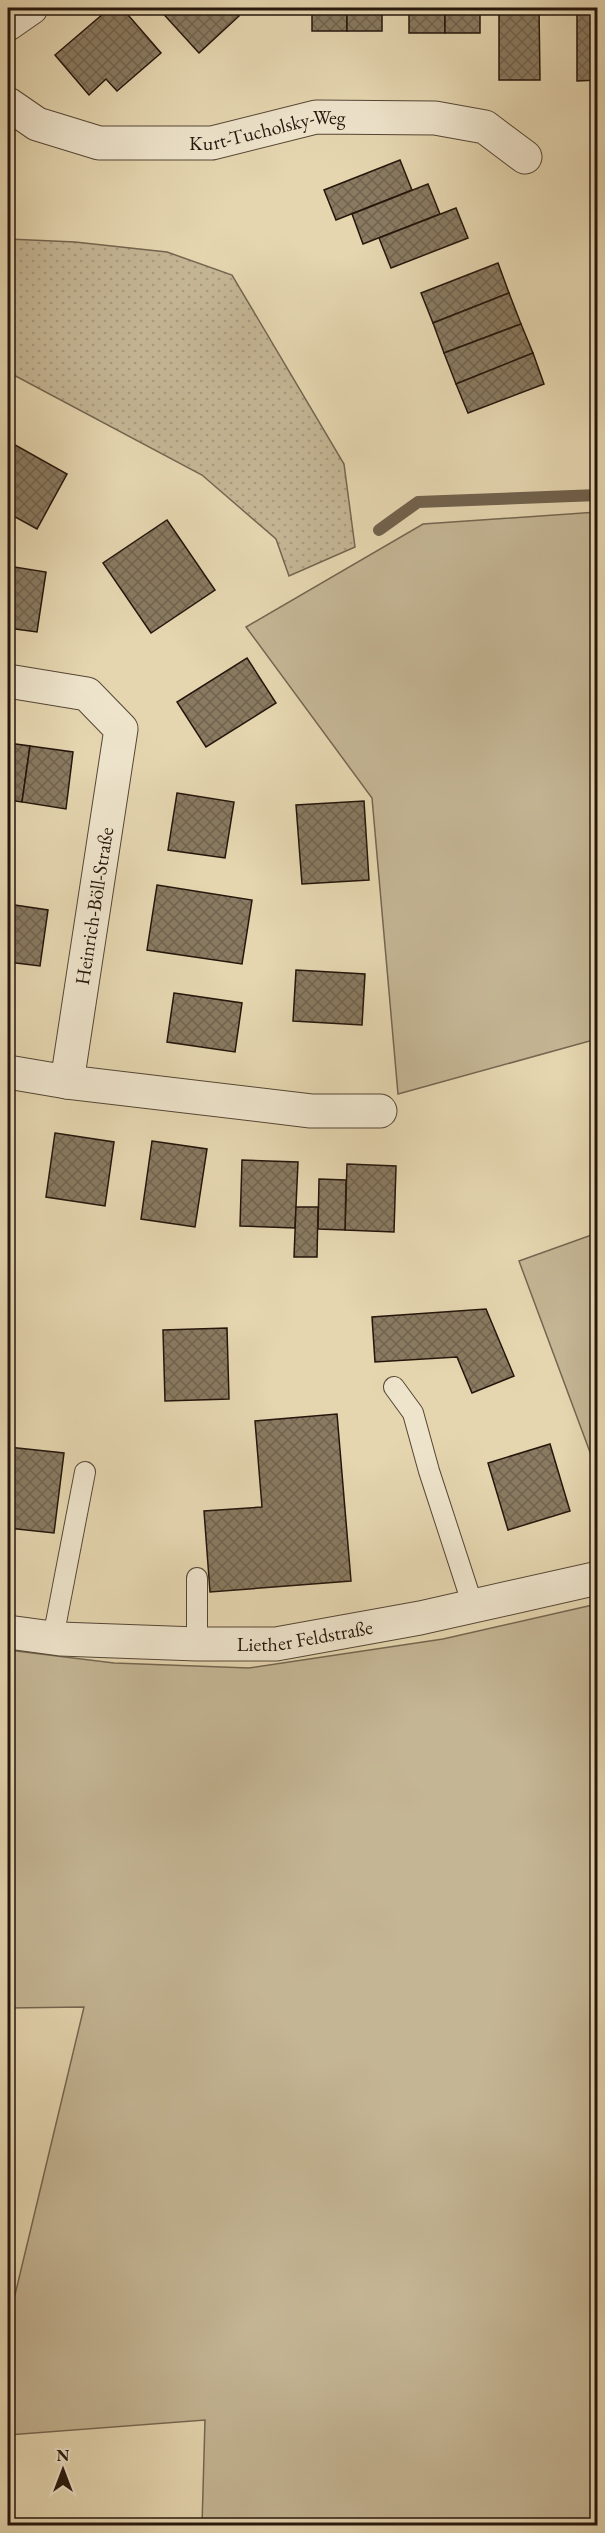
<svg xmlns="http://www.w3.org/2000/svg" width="605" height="2533" viewBox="0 0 605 2533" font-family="'EB Garamond',serif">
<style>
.grass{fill:#c4b594;stroke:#746650;stroke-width:1.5}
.park{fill:url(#park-dots);stroke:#746650;stroke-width:1.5}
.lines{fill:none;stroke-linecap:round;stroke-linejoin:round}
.stream{stroke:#71624d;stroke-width:12}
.building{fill:url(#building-cross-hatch);stroke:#25160c;stroke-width:1.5}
.lane-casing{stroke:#554635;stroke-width:22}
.street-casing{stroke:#554635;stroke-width:35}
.lane{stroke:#eee4cc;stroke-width:20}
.street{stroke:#eee4cc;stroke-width:33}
.labels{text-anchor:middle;stroke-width:4.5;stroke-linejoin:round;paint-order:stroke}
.street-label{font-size:20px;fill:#25160c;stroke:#eee4cc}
</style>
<defs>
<pattern id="park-dots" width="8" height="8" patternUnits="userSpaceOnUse" patternTransform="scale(1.5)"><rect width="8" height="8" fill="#c4b594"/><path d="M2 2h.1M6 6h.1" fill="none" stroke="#a89b7e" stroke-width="1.8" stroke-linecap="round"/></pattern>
<pattern id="building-cross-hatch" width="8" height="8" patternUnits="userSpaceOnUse" patternTransform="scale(1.5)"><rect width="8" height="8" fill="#897a61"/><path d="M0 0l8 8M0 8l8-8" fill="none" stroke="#70634e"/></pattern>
</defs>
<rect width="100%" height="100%" fill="#e5d6b0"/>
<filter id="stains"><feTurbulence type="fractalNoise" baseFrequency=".00333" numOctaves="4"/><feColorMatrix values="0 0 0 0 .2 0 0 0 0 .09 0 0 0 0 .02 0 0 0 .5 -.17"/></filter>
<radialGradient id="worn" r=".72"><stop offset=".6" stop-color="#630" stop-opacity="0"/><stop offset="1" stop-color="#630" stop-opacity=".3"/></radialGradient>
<g class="grass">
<polygon points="597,512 597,1039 398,1094 372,798 246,627 423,524"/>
<polygon points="597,1233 598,1233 597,1471 519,1261"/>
<polygon points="597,1604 597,2525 202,2525 205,2420 8,2435 8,2324 84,2007 8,2008 8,1650 114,1663 249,1668 443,1639"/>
</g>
<polygon class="park" points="8,239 75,242 167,252 232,275 344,464 355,547 289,576 276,539 202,475 8,372"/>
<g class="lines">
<polyline class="stream" points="379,530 418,502 598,495"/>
</g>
<g class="building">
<polygon points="110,8 122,8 161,53 117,91 106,79 89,95 55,55"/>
<polygon points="158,8 231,8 239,16 199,53"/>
<rect x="312" y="8" width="35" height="23"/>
<rect x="347" y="8" width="35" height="23"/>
<rect x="409" y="8" width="36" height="25"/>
<rect x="445" y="8" width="35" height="25"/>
<polygon points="499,8 539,8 540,80 499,80"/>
<polygon points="577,8 598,8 598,80 577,81"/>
<polygon points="400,160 412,190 336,220 324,190"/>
<polygon points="428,184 440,214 363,244 352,214"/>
<polygon points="456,208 468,238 391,268 379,238"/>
<polygon points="498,263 509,293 433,323 421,293"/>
<polygon points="509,293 521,324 444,353 433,323"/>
<polygon points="521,324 533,353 456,384 444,353"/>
<polygon points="533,353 544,384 468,413 456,384"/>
<polygon points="8,441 67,474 37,529 8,513"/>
<polygon points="167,520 215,590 151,633 103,563"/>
<polygon points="8,566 46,572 37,632 8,628"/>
<polygon points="247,658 276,703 206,747 177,702"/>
<polygon points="8,743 30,746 22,802 8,800"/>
<polygon points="30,746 73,752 66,809 22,802"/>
<polygon points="177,793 234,802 225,858 168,850"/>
<polygon points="364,801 369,880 302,884 296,805"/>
<polygon points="157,885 252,900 242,964 147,950"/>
<polygon points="8,904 48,910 40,966 8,962"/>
<polygon points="296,970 365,974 362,1025 293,1021"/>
<polygon points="174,993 242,1003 235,1052 167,1042"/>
<polygon points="598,1063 598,1088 591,1065"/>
<polygon points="8,1113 13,1114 8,1153"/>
<polygon points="55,1133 114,1142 105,1206 46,1197"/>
<polygon points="152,1141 207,1149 195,1227 141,1219"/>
<polygon points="242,1160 298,1162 295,1228 240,1226"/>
<polygon points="347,1164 396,1166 394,1232 345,1230"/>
<polygon points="319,1179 346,1180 345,1230 318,1229"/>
<polygon points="296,1207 318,1207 317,1257 294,1257"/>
<polygon points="486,1309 514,1376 472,1393 457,1357 375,1362 372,1317"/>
<polygon points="227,1328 229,1399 165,1401 163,1330"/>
<polygon points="337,1414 351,1581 210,1592 204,1511 262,1507 255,1421"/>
<polygon points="550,1444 570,1511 508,1530 488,1463"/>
<polygon points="8,1447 64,1453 54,1533 8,1528"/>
</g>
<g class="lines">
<g class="lane-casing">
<g id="lane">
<polyline points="394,1387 413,1413 429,1471 473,1606"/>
<polyline points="53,1638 85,1472"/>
<polyline points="197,1644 197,1578"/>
</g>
</g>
<g class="street-casing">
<g id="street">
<polyline points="8,24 31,8"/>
<path id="s1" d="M8 104 37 124 99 143H212L316 117 435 118 485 127 525 157"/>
<polyline points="8,681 87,694 121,729 67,1082 8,1072"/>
<polyline points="67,1082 311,1111 380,1111"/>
<path id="s2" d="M8 1632 60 1639 197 1644H276L420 1618 598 1578"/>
</g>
</g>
<use href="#lane" class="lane"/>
<use href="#street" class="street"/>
</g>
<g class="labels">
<g class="street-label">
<text dy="7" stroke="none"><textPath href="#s1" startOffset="270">Kurt-Tucholsky-Weg</textPath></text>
<text transform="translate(94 906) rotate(-81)" y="7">Heinrich-Böll-Straße</text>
<text dy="7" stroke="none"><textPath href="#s2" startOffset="298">Liether Feldstraße</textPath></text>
</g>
</g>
<rect width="605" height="2533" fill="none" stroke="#e5d6b0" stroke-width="30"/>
<rect x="9" y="9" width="587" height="2515" fill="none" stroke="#25160c" stroke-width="3"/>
<rect x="15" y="15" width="575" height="2503" fill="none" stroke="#25160c" stroke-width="1.5"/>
<g transform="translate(63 2470)" stroke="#eee4cc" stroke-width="4.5" paint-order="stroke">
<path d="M0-4.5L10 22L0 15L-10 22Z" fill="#25160c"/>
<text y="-9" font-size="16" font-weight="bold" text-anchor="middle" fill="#25160c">N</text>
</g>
<rect width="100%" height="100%" filter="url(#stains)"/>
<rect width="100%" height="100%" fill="url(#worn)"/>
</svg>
